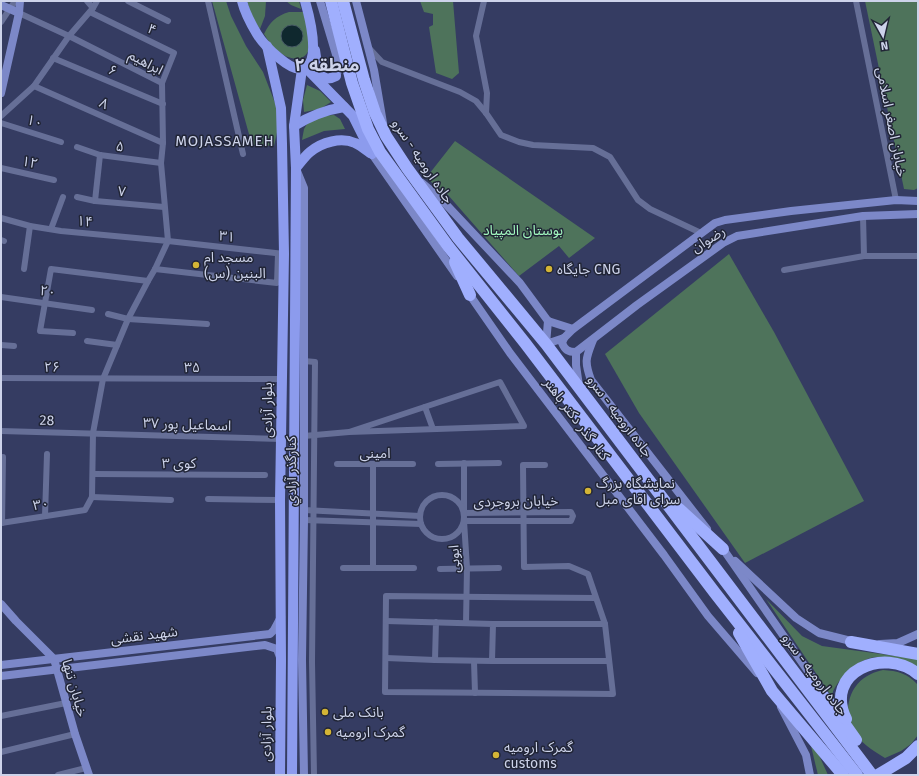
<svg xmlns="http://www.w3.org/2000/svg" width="919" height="776" viewBox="0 0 919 776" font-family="'Fira Sans','Noto Sans Arabic',sans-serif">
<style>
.green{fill:#4e735b}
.water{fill:#0f282e;stroke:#485b66}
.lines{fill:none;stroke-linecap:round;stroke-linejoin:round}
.street{stroke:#666f97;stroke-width:6}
.secondary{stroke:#7c88c8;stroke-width:8}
.primary{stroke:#8c9bed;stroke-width:10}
.highway{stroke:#a0affe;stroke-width:12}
.poi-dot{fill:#d4b535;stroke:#212536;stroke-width:1.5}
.labels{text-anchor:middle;stroke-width:3;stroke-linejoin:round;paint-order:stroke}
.street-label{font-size:14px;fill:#cdd3ea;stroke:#212536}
.park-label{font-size:14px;fill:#a1f6be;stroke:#212536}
.poi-label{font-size:14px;fill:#cdd3ea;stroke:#212536;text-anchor:start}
.neighbourhood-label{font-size:15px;letter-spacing:1px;fill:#cdd3ea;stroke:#212536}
.district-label{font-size:18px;font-weight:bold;fill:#cdd3ea;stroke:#212536}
</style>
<rect width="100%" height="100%" fill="#353c62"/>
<g class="green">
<polygon points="212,1 226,1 231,16 246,46 263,72 277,108 278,128 274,146 252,145"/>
<polygon points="247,1 266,1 265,16 260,29 252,17"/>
<polygon points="286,1 299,1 301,9 291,5"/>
<polygon points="420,1 453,1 459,73 452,79 436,73 429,27 433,25 433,14 424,12"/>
<polygon points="865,1 918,1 918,188 914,190 904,189"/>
<path d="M289 12H303C306 20 311 41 309 49 304 64 287 59 278 51 272 47 268 40 264 34 270 22 276 16 289 12Z"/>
<polygon points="307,85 320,91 331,102 320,109 304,112 303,100"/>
<polygon points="334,115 340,119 345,129 324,131 302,140 304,129 310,119 321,116"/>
<polygon points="455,141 595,238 569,258 559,246 519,276 448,195 426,178"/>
<polygon points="729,254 774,332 864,501 745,563 639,413 605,354"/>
<path d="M766 599 802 636 822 646 918 659V668C889 656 871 649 846 673 840 680 832 689 832 697Z"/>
<path d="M883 670C898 671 907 673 918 685V735L911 744 901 751 885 758C872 750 860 743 853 729 842 710 850 683 871 674 874 672 879 671 883 670Z"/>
<polygon points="811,746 818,753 828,775 818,775"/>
</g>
<circle class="water" cx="292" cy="36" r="11"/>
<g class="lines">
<g class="street">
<polyline points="87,1 93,8"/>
<polyline points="128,1 168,21"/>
<polyline points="208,1 243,154"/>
<polyline points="484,1 476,36 487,93 486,113"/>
<polyline points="856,1 896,200"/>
<polyline points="90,12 174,53 162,83 163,143 161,163 168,241"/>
<polyline points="19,13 69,36 162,83"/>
<polyline points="1,22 15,1"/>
<polyline points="368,47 382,62 460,92 476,101 486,113 501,135 519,142 533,145 593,148 610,157 638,200 650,209 701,233"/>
<polyline points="53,58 163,104"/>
<polyline points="34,86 163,143"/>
<polyline points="1,116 34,86 69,36 93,8 97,1"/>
<polyline points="1,123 61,142"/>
<polyline points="77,147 100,155 161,163"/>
<polyline points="1,168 54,180"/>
<polyline points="77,197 95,201 164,207"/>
<polyline points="95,201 100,155"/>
<polyline points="863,216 864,256"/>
<polyline points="1,218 30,226 61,231 168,241 284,254"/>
<polyline points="51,229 63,197"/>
<polyline points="1,240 4,241"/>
<polyline points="24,269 30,226"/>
<polyline points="155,269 277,283 278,254"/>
<polyline points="784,270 864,256 918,256"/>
<polyline points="1,297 92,310"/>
<polyline points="108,314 128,319 207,324"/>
<polyline points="73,333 40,331 51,269 148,281"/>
<polyline points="87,341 117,345"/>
<polyline points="1,345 14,346"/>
<polyline points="304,361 315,362 312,662 314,775"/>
<polyline points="1,378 281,379"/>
<polyline points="425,407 433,429"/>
<polyline points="1,431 281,439"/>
<polyline points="304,436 349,432 524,426 500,382 349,432"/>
<polyline points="464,463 464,513 571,512 573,516 571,521 464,521 467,568 466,623"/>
<polyline points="337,464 413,464"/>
<polyline points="438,464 499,463"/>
<polyline points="545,465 523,465 524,567 569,566 588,574 605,624 613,694 385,692 386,596 596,598"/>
<polyline points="93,474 265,475"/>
<circle cx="442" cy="517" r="22"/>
<polyline points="92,497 171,500"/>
<polyline points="208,499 280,500"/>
<polyline points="304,510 420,516"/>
<polyline points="45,516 47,454"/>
<polyline points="304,520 421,524"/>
<polyline points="1,523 85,510 92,497 93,433 103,379 128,319 148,281 155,269 168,241"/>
<polyline points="2,523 3,457"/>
<polyline points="343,568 414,568"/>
<polyline points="373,568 373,465"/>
<polyline points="440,569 499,568"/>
<polyline points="386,621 493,624 492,661 435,660 436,622"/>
<polyline points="493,624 605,624"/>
<polyline points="386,658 435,660"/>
<polyline points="474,661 475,693"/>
<polyline points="492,661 609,661"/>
<polyline points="1,716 66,703"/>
<polyline points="1,752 75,734"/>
<polyline points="58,775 86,768"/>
</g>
<g class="secondary">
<polyline points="320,1 338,61 339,68 336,76"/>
<polyline points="356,1 374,70 383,123"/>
<polyline points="1,5 19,13"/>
<polyline points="1,93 19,13 20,1"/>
<polyline points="372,154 457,276"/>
<polyline points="297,171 304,188 304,520 302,660 304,775"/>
<polyline points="422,183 440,198 520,283 548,321 573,329"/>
<polyline points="467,291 510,353 664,555 708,616 757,673"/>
<polyline points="548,321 546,344 564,338 573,329 715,223 725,220 791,211 896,200 918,201"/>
<path d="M564 338 562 343C565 350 568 352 576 352"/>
<path d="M593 340C586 358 584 361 591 380L707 529"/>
<polyline points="579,386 576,365 576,352 637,305 723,243 737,236 863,216 918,214"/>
<polyline points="721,546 817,684"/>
<polyline points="735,561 796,618 819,633 855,642"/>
<polyline points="1,604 16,621 54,659 75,734 89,775"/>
<polyline points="880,644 898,643 918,634"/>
<polyline points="1,665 270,634 274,630 281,617"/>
<polyline points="1,676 265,645 277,649 280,657"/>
<polyline points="781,707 806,755 810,775"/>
</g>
<g class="primary">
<path d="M242 1C245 13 251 24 257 34 263 44 292 75 305 68 321 59 309 15 305 1"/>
<polyline points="267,46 281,108 282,144 284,254 280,500 281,660 280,775"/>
<path d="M315 50C317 62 317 86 336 76"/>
<polyline points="306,68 353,116 372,154"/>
<path d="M294 126C310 116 325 110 344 107"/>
<path d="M296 168C300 163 305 156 310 152 322 142 341 137 355 143 360 145 366 150 370 153"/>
<polyline points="292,775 296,168 294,126 302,69"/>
</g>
<g class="highway">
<polyline points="331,1 352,83 368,129 380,152 448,246 525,343 715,593 857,775"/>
<polyline points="343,1 364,80 375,113 386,136 407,168 458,238 546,344 872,775"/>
<polyline points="455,262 470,295"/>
<polyline points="677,507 723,549"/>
<polyline points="739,633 772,691 843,775"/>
<polyline points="851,642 918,654"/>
<polyline points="811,682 832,706 856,740"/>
<path d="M846 719C823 672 884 646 918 674"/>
<polyline points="878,775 906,758 918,746"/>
</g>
</g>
<g class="poi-dot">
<circle cx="196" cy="265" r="4"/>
<circle cx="549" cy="269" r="4"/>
<circle cx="588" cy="491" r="4"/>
<circle cx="325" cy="712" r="4"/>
<circle cx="328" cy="732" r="4"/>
<circle cx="496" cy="755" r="4"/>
</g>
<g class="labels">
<g class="street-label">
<text transform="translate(152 29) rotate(26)" y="5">۴</text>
<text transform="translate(146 62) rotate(28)" y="5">ابراهیم</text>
<text transform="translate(113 70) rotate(23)" y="5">۶</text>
<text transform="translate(104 103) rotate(24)" y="5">۸</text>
<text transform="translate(35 121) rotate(17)" y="5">۱۰</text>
<text transform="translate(892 122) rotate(79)" y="5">خیابان اصغر اسلامی</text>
<text transform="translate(120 146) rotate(8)" y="5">۵</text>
<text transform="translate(423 161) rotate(56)" y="5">جاده ارومیه - سرو</text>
<text transform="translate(30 162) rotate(14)" y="5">۱۲</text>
<text transform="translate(122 191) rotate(5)" y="5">۷</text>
<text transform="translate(85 221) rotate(5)" y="5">۱۴</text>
<text transform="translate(227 236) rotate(7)" y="5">۳۱</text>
<text transform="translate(708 239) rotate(-32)" y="5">رضوان</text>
<text transform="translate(48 291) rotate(8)" y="5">۲۰</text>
<text x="52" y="372">۲۶</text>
<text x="192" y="372">۳۵</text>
<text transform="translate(267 410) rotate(-90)" y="5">بلوار آزادی</text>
<text transform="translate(620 416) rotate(53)" y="5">جاده ارومیه - سرو</text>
<text transform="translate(577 419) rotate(53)" y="5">کنار گذر دکتر باهنر</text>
<text transform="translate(47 420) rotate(1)" y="5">28</text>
<text transform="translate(187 424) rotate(2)" y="5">اسماعیل پور ۳۷</text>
<text x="375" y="458">امینی</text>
<text x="179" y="468">کوی ۳</text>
<text transform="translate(291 471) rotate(-90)" y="5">کنارگذر آزادي</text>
<text transform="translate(516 501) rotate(-1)" y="5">خیابان بروجردی</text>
<text transform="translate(41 504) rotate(-9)" y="5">۳۰</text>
<text transform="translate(454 559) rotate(-93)" y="5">ایوبی</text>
<text transform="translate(144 635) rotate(-7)" y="5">شهید نقشی</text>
<text transform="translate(815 674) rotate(53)" y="5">جاده ارومیه - سرو</text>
<text transform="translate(75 688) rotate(74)" y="5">خیابان تنها</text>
<text transform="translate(266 734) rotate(-89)" y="5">بلوار آزادی</text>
</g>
<g class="park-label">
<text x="523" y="235">بوستان المپیاد</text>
</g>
<g class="poi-label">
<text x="204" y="262">مسجد ام<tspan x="204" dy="16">البنین (س)</tspan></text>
<text x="557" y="274">جایگاه CNG</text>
<text x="596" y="488">نمایشگاه بزرگ<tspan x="596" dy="16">سرای اقای مبل</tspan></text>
<text x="333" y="717">بانک ملى</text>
<text x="336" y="737">گمرک ارومیه</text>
<text x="504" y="752">گمرک ارومیه<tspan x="504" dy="16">customs</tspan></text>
</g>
<g class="neighbourhood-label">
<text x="225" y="146">MOJASSAMEH</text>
</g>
<g class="district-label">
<text x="327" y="71">منطقه ۲</text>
</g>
</g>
<rect width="919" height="776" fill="none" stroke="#cdd3ea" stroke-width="4"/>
<g transform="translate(883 36) rotate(172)" stroke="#212536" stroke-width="3" paint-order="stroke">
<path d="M0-3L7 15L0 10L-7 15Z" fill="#cdd3ea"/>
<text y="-6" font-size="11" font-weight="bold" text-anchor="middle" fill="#cdd3ea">N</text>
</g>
</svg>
